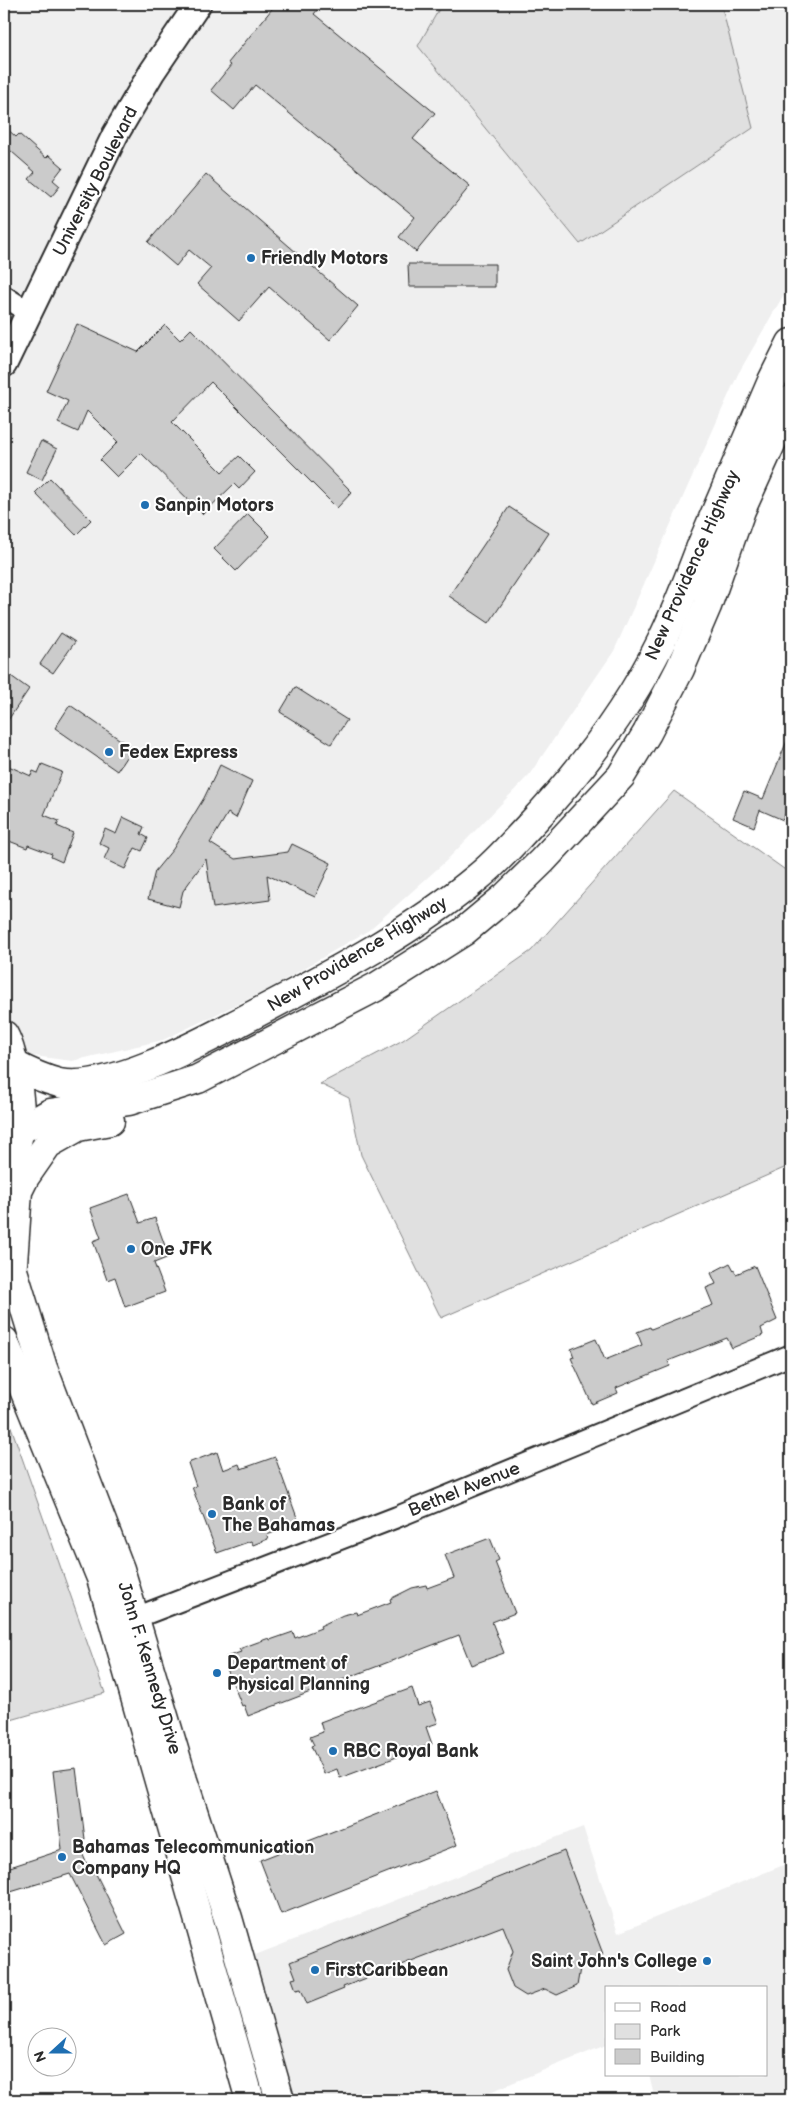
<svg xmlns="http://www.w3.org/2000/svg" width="795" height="2104" viewBox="0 0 795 2104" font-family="'Balsamiq Sans',sans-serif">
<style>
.built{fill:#efefef}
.green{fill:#e0e0e0;stroke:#868686}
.building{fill:#cbcbcb;stroke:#2b2b2b}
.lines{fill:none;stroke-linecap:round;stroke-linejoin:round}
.minor-casing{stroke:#2b2b2b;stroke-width:24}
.major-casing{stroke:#2b2b2b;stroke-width:29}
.highway-casing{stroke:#2b2b2b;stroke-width:31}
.minor{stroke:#fff;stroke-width:20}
.major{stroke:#fff;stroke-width:25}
.highway{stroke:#fff;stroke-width:28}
.poi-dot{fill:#1f6fb2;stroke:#fff;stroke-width:2}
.labels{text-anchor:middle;stroke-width:4;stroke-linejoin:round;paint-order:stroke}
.street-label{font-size:18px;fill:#2b2b2b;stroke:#fff}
.poi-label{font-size:18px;font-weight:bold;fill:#2b2b2b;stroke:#fff;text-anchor:start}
</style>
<rect width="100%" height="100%" fill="#fff"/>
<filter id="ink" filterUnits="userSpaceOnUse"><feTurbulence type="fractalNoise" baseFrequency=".02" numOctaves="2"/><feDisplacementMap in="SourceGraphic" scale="10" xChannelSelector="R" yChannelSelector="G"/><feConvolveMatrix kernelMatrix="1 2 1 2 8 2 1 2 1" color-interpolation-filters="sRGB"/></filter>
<g filter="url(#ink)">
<g class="built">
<polygon points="4,4 791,4 791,282 738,374 614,651 529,775 446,861 369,930 269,989 163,1040 72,1061 4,1052"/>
<polygon points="583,1827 618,1933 791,1862 791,2100 655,2100 649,2075 766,2075 766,1988 606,1988 606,2045 470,2100 295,2100 250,1957"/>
</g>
<g class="green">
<polygon points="442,4 721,4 753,128 580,244 418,46"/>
<polygon points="674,791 791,874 791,1165 441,1318 361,1155 349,1098 320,1084 403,1040 531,951"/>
<polygon points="9,1421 105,1693 4,1722 4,1422"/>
</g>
<g class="building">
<polygon points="276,4 322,4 314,14 435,113 413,139 470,186 416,252 399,237 415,217 255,85 234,110 211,90 231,65 228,63"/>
<polygon points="4,126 16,137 19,134 46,158 49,155 63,167 53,180 60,186 51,197 29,179 35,172 4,145"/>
<polygon points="206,174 358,306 330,340 269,287 239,321 197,284 211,268 189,250 176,266 148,242"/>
<polygon points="408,264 495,264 495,287 409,287"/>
<polygon points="77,324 138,352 165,325 180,340 191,329 352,492 337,508 211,382 172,422 222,472 239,456 255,472 239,489 234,484 203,514 141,453 117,477 100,460 118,442 87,411 78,432 58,423 68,401 46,391"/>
<polygon points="41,441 57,449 42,480 26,472"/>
<polygon points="50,478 91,520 76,535 35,493"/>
<polygon points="509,507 549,533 489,623 449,596"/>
<polygon points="248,514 270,536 236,571 214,549"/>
<polygon points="61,633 75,642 53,673 40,664"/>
<polygon points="4,671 29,689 4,726"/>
<polygon points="295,687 347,720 331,744 280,712"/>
<polygon points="70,705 132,748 117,771 55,728"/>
<polygon points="791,731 791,798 783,820 760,810 754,827 733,818 744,791 763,799"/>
<polygon points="4,764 31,776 33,771 38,773 42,764 62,772 44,815 59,821 57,826 73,833 62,862 51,857 52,854 28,845 27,848 4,839"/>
<polygon points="220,765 252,781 236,818 228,813 210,843 235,859 288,852 292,844 331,863 315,897 267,875 270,900 213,908 206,859 183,891 179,907 148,899 155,871 173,849 204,798"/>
<polygon points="123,817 144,827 141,834 148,838 142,851 135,848 125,869 104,859 109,848 99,843 105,829 116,834"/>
<polygon points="129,1194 140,1223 155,1218 169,1257 154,1263 165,1292 125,1307 115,1277 107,1280 93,1241 101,1238 90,1208"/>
<polygon points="730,1263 736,1274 755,1266 777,1320 761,1328 763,1335 732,1348 727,1338 668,1361 670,1366 616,1388 618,1393 592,1404 571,1358 574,1357 571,1349 596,1339 605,1360 642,1345 637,1332 650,1327 651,1329 713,1305 706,1288 716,1284 711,1273"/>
<polygon points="217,1452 223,1470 239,1464 241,1469 275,1457 299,1523 267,1535 268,1539 253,1545 251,1541 217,1553 192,1487 196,1486 188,1463"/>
<polygon points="490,1538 499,1560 495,1562 515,1613 492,1622 504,1653 471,1665 459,1635 248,1716 244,1705 242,1706 227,1669 230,1668 226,1657 241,1652 239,1649 269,1638 270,1640 293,1632 295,1638 321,1628 320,1626 343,1615 356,1612 357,1615 391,1602 390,1599 412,1588 426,1585 427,1588 454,1578 445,1555"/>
<polygon points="412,1688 418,1706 430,1702 438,1723 426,1727 432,1744 340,1778 337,1769 324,1774 311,1746 314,1745 310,1737 323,1732 320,1722"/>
<polygon points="76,1768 85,1839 80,1840 83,1855 91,1874 95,1872 126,1934 106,1945 70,1874 4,1894 4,1869 62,1850 53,1771"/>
<polygon points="436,1791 457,1845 281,1914 260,1860"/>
<polygon points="564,1851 603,1954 596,1963 580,1968 577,1986 557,1995 545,1989 526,1996 513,1988 506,1970 513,1951 503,1926 343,1987 344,1989 307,2004 301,1989 296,1990 292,1979 296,1978 290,1962"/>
</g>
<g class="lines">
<g class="minor-casing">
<g id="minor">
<polyline points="4,296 30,313"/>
<polyline points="135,1618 397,1517 791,1355"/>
</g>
</g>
<g class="major-casing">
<polyline id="major" points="4,364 115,135 152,72 198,4"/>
</g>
<g class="highway-casing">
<g id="highway">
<path d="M4 1035C15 1055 23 1111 19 1134 17 1145 11 1156 4 1165"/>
<path d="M13 1064C28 1072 43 1079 59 1083 107 1092 194 1046 236 1024 319 980 406 937 478 877 497 862 512 844 529 826 581 771 628 709 661 642 677 610 689 577 702 544 725 490 749 435 772 381L791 343"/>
<polyline points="19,1131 50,1113 129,1101 198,1079 376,987 463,932 505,897 542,861 621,776 647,733 680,669 707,606 741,510 791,400"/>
<polyline points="4,1241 43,1368 120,1569 183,1780 228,1918 280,2100"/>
<polyline points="13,1263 18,1191 25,1177 48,1144 78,1127 110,1121"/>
<polyline points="4,1341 101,1578 250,2100"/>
</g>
</g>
<use href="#minor" class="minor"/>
<use href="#major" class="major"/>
<use href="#highway" class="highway"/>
</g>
</g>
<g class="poi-dot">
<circle cx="251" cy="258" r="5"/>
<circle cx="145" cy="505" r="5"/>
<circle cx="109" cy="752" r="5"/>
<circle cx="131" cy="1249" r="5"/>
<circle cx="212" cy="1514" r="5"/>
<circle cx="217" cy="1673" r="5"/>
<circle cx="333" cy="1751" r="5"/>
<circle cx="62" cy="1857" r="5"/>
<circle cx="707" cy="1961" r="5"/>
<circle cx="315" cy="1970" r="5"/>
</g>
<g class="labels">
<g class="street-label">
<text transform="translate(95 181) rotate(-63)" y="6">University Boulevard</text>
<text transform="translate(692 565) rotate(-66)" y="6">New Providence Highway</text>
<text transform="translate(357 954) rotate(-31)" y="6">New Providence Highway</text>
<text transform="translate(464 1489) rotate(-22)" y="6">Bethel Avenue</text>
<text transform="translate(150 1668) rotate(73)" y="6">John F. Kennedy Drive</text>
</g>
<g class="poi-label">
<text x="261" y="264">Friendly Motors</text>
<text x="155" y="511">Sanpin Motors</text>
<text x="119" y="758">Fedex Express</text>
<text x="141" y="1255">One JFK</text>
<text x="222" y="1510">Bank of<tspan x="222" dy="21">The Bahamas</tspan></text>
<text x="227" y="1669">Department of<tspan x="227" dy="21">Physical Planning</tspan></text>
<text x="343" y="1757">RBC Royal Bank</text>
<text x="72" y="1853">Bahamas Telecommunication<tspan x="72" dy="21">Company HQ</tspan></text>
<text x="697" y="1967" text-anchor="end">Saint John's College</text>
<text x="325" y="1976">FirstCaribbean</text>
</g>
</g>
<rect width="795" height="2104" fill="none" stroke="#fff" stroke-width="20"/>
<rect x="10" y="10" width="775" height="2084" fill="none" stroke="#2b2b2b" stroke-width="2" filter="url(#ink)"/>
<rect x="605" y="1986" width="162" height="90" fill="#ffffff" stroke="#aaaaaa"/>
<rect x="615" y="2003" width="25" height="8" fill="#ffffff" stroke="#aaaaaa"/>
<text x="650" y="2012" font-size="15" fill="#2b2b2b">Road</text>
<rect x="615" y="2024" width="25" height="15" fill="#e0e0e0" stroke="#aaaaaa"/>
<text x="650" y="2036" font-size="15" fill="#2b2b2b">Park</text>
<rect x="615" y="2049" width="25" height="15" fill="#cbcbcb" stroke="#aaaaaa"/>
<text x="650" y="2062" font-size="15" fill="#2b2b2b">Building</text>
<g transform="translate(52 2052) rotate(249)"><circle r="24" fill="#ffffff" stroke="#aaaaaa"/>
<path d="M0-4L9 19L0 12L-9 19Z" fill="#1f6fb2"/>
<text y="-8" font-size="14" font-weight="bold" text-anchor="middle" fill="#2b2b2b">N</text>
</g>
</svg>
